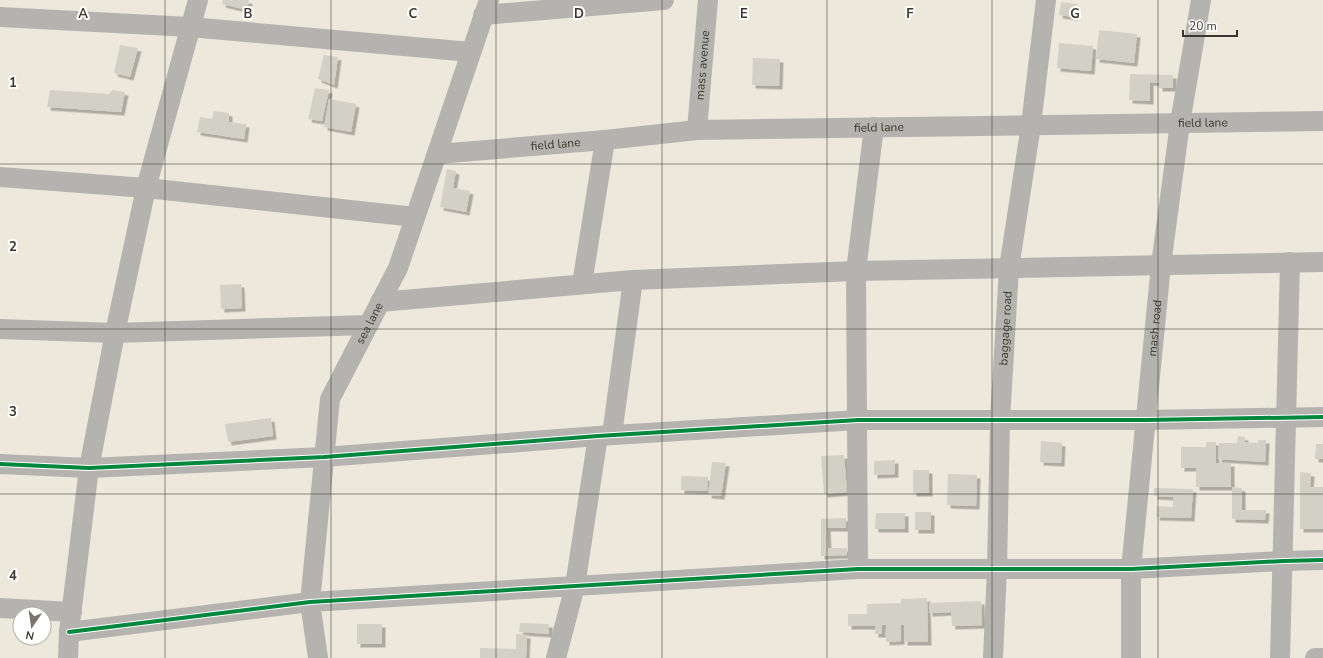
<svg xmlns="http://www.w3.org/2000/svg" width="1323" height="658" viewBox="0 0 1323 658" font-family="'Nunito Sans',sans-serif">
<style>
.building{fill:#d3d0c6;filter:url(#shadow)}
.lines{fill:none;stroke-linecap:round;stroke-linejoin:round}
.minor{stroke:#b5b3af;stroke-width:20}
.cycleway-casing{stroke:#fff;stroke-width:6}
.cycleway{stroke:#00873e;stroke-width:4}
.grid{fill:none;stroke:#39372e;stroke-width:1;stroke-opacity:0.55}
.labels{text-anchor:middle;stroke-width:4;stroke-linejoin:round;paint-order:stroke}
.street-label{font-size:12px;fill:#39372e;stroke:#fff}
.grid-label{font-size:13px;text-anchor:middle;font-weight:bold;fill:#39372e;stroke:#fff;stroke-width:4;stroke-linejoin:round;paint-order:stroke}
</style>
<defs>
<filter id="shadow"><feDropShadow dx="3.5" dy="3.5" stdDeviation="0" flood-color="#0004"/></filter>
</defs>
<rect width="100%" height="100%" fill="#ece8db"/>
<g class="building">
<polygon points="223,0 249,0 247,10 222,4"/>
<polygon points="1061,2 1077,4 1074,17 1059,15"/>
<polygon points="1099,30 1137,34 1134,63 1096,59"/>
<polygon points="1059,43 1093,46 1091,71 1057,68"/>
<polygon points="120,45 138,48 130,77 114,73"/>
<polygon points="324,55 338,57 334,85 318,79"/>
<polygon points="753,58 780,59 779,86 752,85"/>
<polygon points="1130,74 1173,75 1173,88 1159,88 1159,83 1150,82 1150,101 1129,100"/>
<polygon points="315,88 329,90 322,121 308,119"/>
<polygon points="50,90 109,94 112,90 125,92 121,112 47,107"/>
<polygon points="329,99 356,104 351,132 324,127"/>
<polygon points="214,111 229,113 229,122 246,124 244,139 197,132 200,117 212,119"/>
<polygon points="447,169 456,171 453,188 470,191 466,212 440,207"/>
<polygon points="241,284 242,308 221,309 220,285"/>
<polygon points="271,418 273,436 228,442 225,424"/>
<polygon points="1238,436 1245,437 1244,442 1258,443 1258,440 1266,440 1265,462 1218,459 1219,443 1237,443"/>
<polygon points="1041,441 1062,443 1061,463 1040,462"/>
<polygon points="1206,442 1216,442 1216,463 1231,463 1231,487 1196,487 1196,468 1181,468 1181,447 1206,447"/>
<polygon points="1316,444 1323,444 1323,459 1315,459"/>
<polygon points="844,455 847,492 824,494 821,456"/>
<polygon points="895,460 895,474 874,475 874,461"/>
<polygon points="712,462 726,463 721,496 708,495"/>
<rect x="913" y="470" width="16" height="23"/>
<polygon points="1300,472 1311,473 1310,487 1323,487 1323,529 1300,529"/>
<polygon points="948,474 977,475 976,506 947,505"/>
<polygon points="681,476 708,477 707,491 681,490"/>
<polygon points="1232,487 1242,488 1242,510 1266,510 1265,520 1232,519"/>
<polygon points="1154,488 1193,489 1191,518 1156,517 1157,506 1173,507 1173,497 1154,496"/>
<rect x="915" y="512" width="16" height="18"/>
<polygon points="876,513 905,513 905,529 875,529"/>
<polygon points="846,518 846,528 827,528 828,548 847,548 847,555 821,556 821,519"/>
<polygon points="927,598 928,642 904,642 904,625 901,625 901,641 886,642 886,625 882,625 882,634 875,634 875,626 848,626 848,614 867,614 867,604 901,603 901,599"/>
<polygon points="981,601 982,625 952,626 951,612 929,613 929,603"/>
<polygon points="520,623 549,624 549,634 519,632"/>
<rect x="357" y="624" width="25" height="20"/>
<polygon points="516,634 527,635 526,658 480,658 480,648 516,649"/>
</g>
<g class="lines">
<g class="minor">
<polyline points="483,15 664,0"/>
<polyline points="0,17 190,27 471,52"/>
<path id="s1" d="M697 130 708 0"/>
<path id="s2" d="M437 154 605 140 697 130 1323 121"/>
<polyline points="0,177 146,188 415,217"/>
<polyline points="582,284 605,140"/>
<polyline points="380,302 633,280 856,271 1323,262"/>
<polyline points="0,329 115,333 368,325"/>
<polyline points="612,435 633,280"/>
<polyline points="0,464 89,468 324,457 598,436 858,420 1146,420 1323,417"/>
<polyline points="858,569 856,271 874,127"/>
<polyline points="0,608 72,612"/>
<polyline points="69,632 310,602 858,569 1131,569 1283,561 1323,560"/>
<polyline points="68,658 69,632 89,468 115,333 146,188 198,0"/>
<path id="s3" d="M318 658 310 602 330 399 398 268 489 0"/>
<polyline points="556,658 575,586 598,436"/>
<path id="s4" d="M993 658 997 568 1000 421 1009 268 1031 125 1046 0"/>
<path id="s5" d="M1131 658V569L1161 265 1180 123 1201 0"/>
<polyline points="1280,658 1290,262"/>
<polyline points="1315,658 1323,658"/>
</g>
<g class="cycleway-casing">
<g id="cycleway">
<polyline points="0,464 89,468 324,457 598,436 858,420 1146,420 1323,417"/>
<polyline points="69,632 310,602 858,569 1131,569 1283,561 1323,560"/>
</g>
</g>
<use href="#cycleway" class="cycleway"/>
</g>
<path class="grid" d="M165 0V658M331 0V658M496 0V658M662 0V658M827 0V658M992 0V658M1158 0V658M0 164H1323M0 329H1323M0 494H1323"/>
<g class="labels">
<g class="street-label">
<text dy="4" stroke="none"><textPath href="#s1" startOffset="65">mass avenue</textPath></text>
<text dy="4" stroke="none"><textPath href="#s2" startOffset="767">field lane</textPath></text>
<text dy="4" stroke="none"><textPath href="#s2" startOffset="443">field lane</textPath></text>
<text dy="4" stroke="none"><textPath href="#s2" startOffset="119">field lane</textPath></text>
<text dy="4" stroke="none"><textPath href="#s3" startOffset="346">sea lane</textPath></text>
<text dy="4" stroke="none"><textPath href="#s4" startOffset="330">baggage road</textPath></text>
<text dy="4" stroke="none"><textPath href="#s5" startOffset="331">mash road</textPath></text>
</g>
</g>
<g class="grid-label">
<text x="83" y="18">A</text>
<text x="248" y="18">B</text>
<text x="413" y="18">C</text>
<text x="579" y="18">D</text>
<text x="744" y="18">E</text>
<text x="910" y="18">F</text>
<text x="1075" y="18">G</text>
<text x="13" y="87">1</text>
<text x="13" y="251">2</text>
<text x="13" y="416">3</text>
<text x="13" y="580">4</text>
</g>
<g transform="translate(32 626) rotate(193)"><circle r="19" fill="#ffffff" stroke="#b0afab"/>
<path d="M0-3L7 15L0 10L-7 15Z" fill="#78756b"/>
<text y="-6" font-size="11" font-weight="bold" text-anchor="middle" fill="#39372e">N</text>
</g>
<path d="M1183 30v6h54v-6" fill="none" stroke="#39372e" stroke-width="2"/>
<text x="1189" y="30" font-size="12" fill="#39372e" stroke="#ffffff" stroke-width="3" paint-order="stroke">20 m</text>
</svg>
